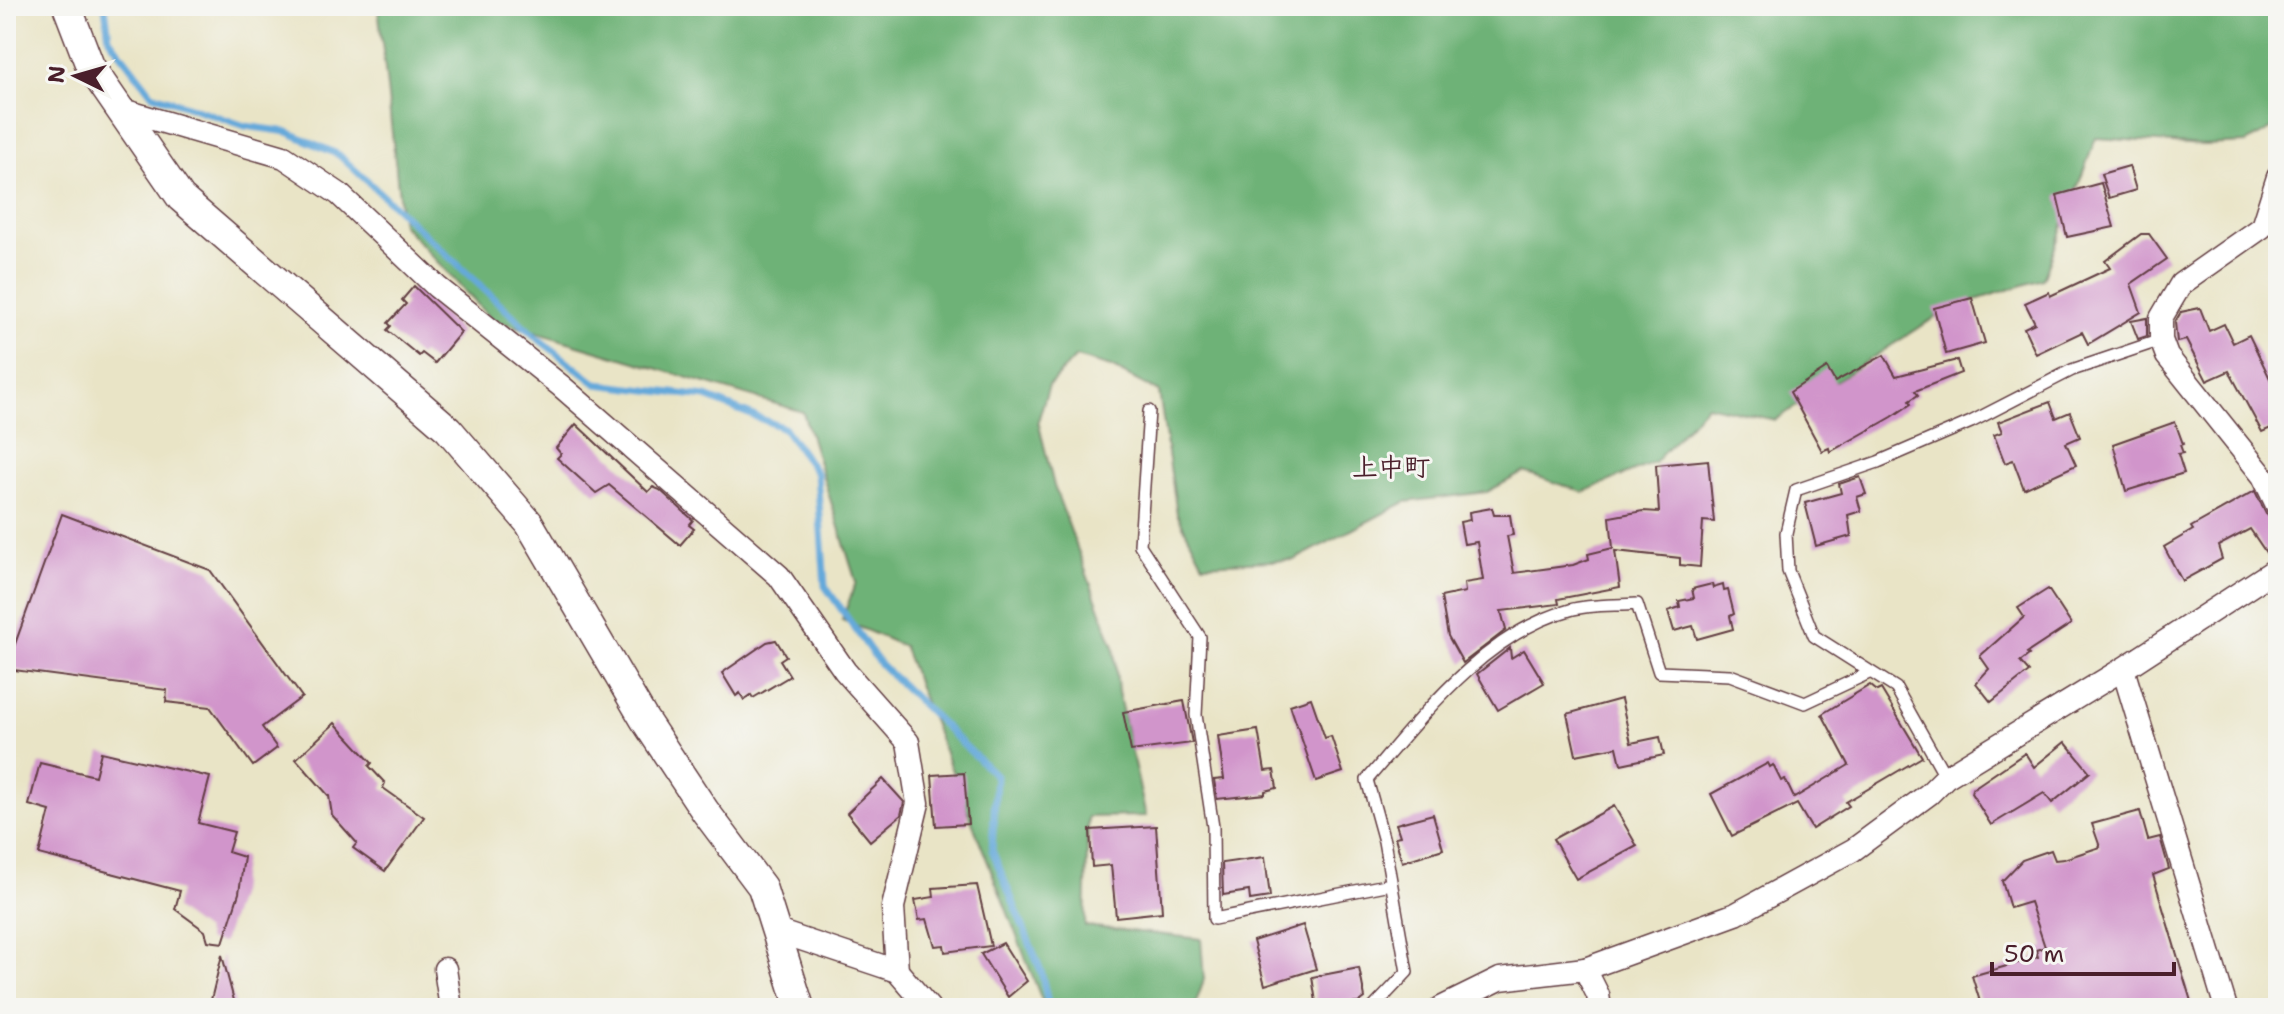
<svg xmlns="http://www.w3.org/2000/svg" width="2284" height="1014" viewBox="0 0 2284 1014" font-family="'Shantell Sans','Klee One',sans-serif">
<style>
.forest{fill:#6eb277;stroke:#5c6851;stroke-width:2}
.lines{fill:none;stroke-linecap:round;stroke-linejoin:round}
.stream{stroke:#65a9da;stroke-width:7}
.building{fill:#d195cb}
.service-casing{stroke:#623d42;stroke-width:14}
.minor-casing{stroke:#623d42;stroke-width:25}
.tertiary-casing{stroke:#623d42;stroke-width:31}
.service{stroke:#fff;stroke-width:11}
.minor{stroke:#fff;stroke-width:22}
.tertiary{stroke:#fff;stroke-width:28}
.labels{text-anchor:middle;stroke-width:6;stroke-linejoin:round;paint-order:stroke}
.quarter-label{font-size:26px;font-weight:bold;fill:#4a1f2b;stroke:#f6f6f2}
</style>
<rect width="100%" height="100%" fill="#f6f6f2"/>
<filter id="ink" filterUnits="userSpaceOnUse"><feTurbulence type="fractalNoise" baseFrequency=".0125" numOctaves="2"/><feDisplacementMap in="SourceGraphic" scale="16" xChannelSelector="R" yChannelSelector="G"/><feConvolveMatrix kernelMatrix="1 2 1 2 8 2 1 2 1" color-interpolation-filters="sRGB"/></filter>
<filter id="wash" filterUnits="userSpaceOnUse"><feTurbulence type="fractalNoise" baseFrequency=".006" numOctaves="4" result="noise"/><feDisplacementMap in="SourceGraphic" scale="32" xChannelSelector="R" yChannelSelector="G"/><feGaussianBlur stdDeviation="1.8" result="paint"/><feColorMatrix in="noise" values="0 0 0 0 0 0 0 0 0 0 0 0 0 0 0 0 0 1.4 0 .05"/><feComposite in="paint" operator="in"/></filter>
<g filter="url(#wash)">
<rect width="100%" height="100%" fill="#e9e4c6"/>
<polygon class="forest" points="378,6 2278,6 2278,125 2246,143 2204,145 2096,138 2043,279 1950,308 1775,420 1707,405 1654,463 1583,492 1524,472 1487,492 1405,502 1294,560 1203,564 1177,514 1159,392 1111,367 1076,357 1049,385 1038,421 1054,486 1114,647 1118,692 1146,816 1088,817 1085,926 1201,939 1204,980 1194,1008 1045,1008 903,646 842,620 856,582 803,412 491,319 402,224"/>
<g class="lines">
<polyline class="stream" points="105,6 109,38 152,94 245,126 288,132 339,155 537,338 597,384 706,397 784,428 817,474 825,586 879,663 996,776 992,850 1041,971 1049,1008"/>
</g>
<g id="blocks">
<g class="building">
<polygon points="2129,166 2136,190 2109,198 2101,174"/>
<polygon points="2101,183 2114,227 2067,237 2057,195"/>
<polygon points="2141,234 2149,234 2167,259 2131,284 2141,312 2088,344 2082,332 2036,354 2024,328 2035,323 2025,303 2049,292 2050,296 2110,268 2105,261"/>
<polygon points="414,286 461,332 435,363 422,353 419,356 387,330 391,326 388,323 406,304 402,300"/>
<polygon points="1972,298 1985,343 1946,354 1934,308"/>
<polygon points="2200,308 2209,331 2224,324 2233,343 2249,335 2278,395 2278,425 2262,432 2229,371 2207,381 2186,340 2177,342 2175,322 2181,312"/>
<polygon points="2147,318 2147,336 2138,339 2131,321"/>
<polygon points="1884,355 1896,376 1957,360 1961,373 1915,391 1918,395 1909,401 1911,404 1892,417 1830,452 1829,448 1822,451 1790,392 1827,368 1835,382"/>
<polygon points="2050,402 2056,418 2070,412 2080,437 2066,443 2076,465 2024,489 2013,460 2005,463 1994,435 2002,432 1998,422"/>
<polygon points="2175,422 2183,444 2180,445 2183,453 2178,454 2184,473 2126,491 2113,444"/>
<polygon points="576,424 648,492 653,487 660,490 693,520 689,525 694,529 680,545 609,485 596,493 557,458 561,454 556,448"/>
<polygon points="1708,460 1714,522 1703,521 1700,567 1680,565 1680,558 1615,551 1620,587 1558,599 1559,604 1501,611 1506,630 1463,663 1448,636 1441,597 1465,592 1464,583 1483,580 1477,542 1464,544 1460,522 1470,520 1469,512 1492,508 1494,515 1510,515 1513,535 1507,536 1514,573 1573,565 1589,559 1588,554 1613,548 1610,517 1643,511 1659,512 1656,465"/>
<polygon points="1860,477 1866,494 1857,497 1861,511 1848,515 1851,536 1816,546 1805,503 1841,493 1839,484"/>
<polygon points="2255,491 2266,514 2278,521 2278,554 2269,557 2250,529 2218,546 2222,559 2182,581 2164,547 2193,530 2191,527"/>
<polygon points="62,514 210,570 302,697 262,727 277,748 253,766 210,707 166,702 167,690 6,669"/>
<polygon points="1712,584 1713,588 1723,585 1724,591 1728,590 1734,614 1730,616 1733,629 1697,639 1693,626 1674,631 1668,611 1680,607 1679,601 1694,598 1692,589"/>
<polygon points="2048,589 2071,624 2027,653 2029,655 2020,662 2029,672 1991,702 1976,683 1989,669 1980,656 2024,617 2018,608"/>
<polygon points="776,640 786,656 780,660 790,676 753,698 751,695 744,700 740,693 736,696 722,673 767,642"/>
<polygon points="1510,648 1511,658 1524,650 1544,683 1498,710 1477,674"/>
<polygon points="1870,685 1877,691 1881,689 1922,757 1846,802 1849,806 1812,829 1797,804 1732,836 1711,794 1768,763 1770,767 1773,765 1781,781 1785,779 1794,798 1849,765 1822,714"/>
<polygon points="1311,698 1325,738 1331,736 1343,772 1316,781 1290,705"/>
<polygon points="1621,699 1631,743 1660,737 1664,755 1621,764 1617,747 1576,755 1567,714"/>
<polygon points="1184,701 1192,743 1131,751 1123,712"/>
<polygon points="335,723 372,763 369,766 385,783 383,788 424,817 385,871 353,848 357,843 332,815 329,796 296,759"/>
<polygon points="1258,730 1265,771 1274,770 1277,788 1265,791 1265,794 1217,799 1214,780 1224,779 1218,736"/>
<polygon points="2065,742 2090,772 2052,803 2044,793 1991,825 1971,793 1972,789 2025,753 2034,767"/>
<polygon points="101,752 210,777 198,823 234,832 228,852 244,857 239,893 223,943 208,941 205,931 175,909 180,891 39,854 50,811 29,805 40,763 95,776"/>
<polygon points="964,773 968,824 936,826 932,775"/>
<polygon points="883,779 904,802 901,815 870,841 847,813"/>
<polygon points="1614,806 1637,846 1576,879 1553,839"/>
<polygon points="2140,811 2148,840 2160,837 2169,869 2153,875 2193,1008 1982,1008 1972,976 2038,957 2036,950 2045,947 2030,902 2010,908 2002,881 2022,860 2051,850 2055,860 2064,859 2100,847 2092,824"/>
<polygon points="1433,814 1443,849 1402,862 1395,837 1400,836 1396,824"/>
<polygon points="1156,826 1162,912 1116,917 1111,865 1092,867 1090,830"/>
<polygon points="1265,857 1270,897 1250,900 1249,891 1223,895 1222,863"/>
<polygon points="977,885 991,946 945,952 944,945 935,946 927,919 919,920 915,900 934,897 933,888"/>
<polygon points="1303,925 1316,969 1265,985 1253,941"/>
<polygon points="1003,943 1027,981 1008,997 981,954"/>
<polygon points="222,955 236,1008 209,1008"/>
<polygon points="1359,968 1365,998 1358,1003 1317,1008 1312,977"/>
</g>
</g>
</g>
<g filter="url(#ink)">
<use href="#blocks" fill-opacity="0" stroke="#623d42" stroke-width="2"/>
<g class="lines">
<g class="service-casing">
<g id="service">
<polyline points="1149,411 1140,545 1200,637 1196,715 1213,827 1214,919 1391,884"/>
<polyline points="1946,777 1896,688 1814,636 1788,571 1786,533 1796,490 1878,462 1971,422 2072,370 2161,340"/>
<path d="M1373 1008 1407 972 1384 841 1367 780C1422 716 1485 633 1570 610 1591 604 1616 606 1637 604L1659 672 1730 675 1805 703 1869 673"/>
</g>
</g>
<g class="minor-casing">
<g id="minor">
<polyline points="119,109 284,157 339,194 437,287 561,386 779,576 845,671 908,742 918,803 893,907 897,971"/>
<polyline points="2278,177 2262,227 2181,284 2161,318 2161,340 2167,356 2263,476 2278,507"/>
<polyline points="2123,669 2226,1008"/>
<polyline points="777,931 897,971 929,1008"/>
<polyline points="445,969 451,1008"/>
<polyline points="1585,969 1598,995 1600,1008"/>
<polyline points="1441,1008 1500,979 1585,969 1736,914 1853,850 1929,794 1946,777 2123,669 2278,568"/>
</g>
</g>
<g class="tertiary-casing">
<polyline id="tertiary" points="67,6 90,66 181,198 448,429 529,523 644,719 705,811 762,887 800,1008"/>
</g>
<use href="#service" class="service"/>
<use href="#minor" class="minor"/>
<use href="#tertiary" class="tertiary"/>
</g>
</g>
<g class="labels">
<g class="quarter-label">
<text x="1391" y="476">上中町</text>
</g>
</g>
<rect width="2284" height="1014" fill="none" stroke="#f6f6f2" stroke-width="32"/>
<g transform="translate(76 76) rotate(275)" stroke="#f6f6f2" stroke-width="6" paint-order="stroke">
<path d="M0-6L14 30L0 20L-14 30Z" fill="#4a1f2b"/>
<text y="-12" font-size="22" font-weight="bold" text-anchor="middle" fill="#4a1f2b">N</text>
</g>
<path d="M1992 962v12h182v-12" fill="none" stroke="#4a1f2b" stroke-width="4"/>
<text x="2004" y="962" font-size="24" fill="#4a1f2b" stroke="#f6f6f2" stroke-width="6" paint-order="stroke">50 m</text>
</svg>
